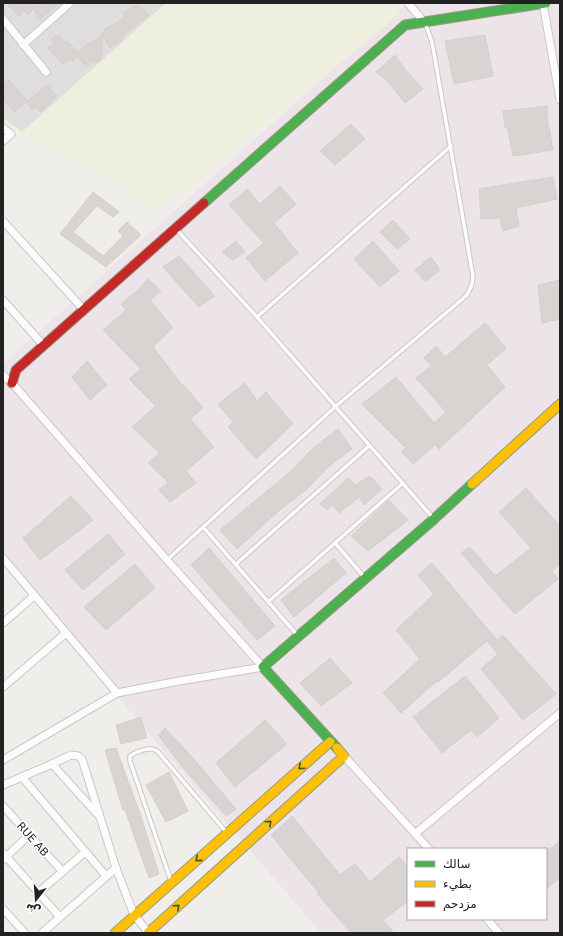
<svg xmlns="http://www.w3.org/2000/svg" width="563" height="936" viewBox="0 0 563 936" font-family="'DejaVu Sans',Vazirmatn,sans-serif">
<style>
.residential{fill:#dfdedc}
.industrial{fill:#ede4e9;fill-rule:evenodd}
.farmland{fill:#efefdf}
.building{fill:#d7d4d2;stroke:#d3d0cc}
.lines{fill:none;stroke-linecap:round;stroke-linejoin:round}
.lane-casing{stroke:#c9c8c7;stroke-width:5.5}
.street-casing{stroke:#c9c8c7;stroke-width:9}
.fast-casing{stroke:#999a82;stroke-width:11}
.slow-casing{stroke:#999a82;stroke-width:11}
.jam-casing{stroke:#999a82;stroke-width:11}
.lane{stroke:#fdfcfc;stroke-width:3.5}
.street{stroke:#fdfcfc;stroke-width:7}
.fast{stroke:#4caf50;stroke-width:9}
.slow{stroke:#ffc107;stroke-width:9}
.jam{stroke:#c62828;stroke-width:9}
.oneway{stroke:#335a34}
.labels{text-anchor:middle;stroke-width:3;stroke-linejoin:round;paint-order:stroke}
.street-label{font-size:11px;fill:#222;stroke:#fff}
</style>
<rect width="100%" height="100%" fill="#f0eeeb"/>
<polygon class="residential" points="3,3 166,3 22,132 3,118"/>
<path class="industrial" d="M407 3H560V933H321L3 564V364ZM408 849H546V919H408Z"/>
<polygon class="farmland" points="166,3 390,3 400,14 157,212 99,173 26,138 3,121 3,118 22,132"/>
<g class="building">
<polygon points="6,3 31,3 34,7 39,3 60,3 40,19 33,8 28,15 24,10 19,16"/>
<polygon points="138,5 149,15 127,32 121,38 122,40 116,45 114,43 110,48 102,33 105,31 104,30 119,21 125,15 123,13 134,6 136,8"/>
<polygon points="59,35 65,43 67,41 77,52 90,42 91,44 102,35 102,58 96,63 93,61 88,66 86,63 83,64 78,56 72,61 70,59 63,64 47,47 55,44 51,39"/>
<polygon points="485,35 493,76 454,84 445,41"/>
<polygon points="395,55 404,68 423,89 405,103 388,82 376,72"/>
<polygon points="9,80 27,101 14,112 3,98 3,85"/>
<polygon points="48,85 56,96 41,112 35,107 32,110 27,101"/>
<polygon points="547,106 548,127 549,127 553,150 513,156 507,127 505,128 503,111"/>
<polygon points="351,124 365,139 335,165 320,151"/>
<polygon points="553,177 557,199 516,208 519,226 503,231 500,218 481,219 479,189"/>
<polygon points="280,186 296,204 274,223 298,253 265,281 246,258 264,243 229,205 247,189 260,204"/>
<polygon points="93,192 119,212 113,217 97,206 73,232 103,256 123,236 118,231 127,222 141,235 106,267 60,234"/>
<polygon points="393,220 410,239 397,249 380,232"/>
<polygon points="236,241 245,252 233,260 222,252"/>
<polygon points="373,241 399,271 380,287 354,259"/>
<polygon points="179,256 215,296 199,307 163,267"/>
<polygon points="431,257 440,270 425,282 415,270"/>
<polygon points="148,279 161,291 150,300 173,328 153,347 182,385 183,384 203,408 190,419 214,447 186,471 196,483 170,502 159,490 168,482 148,463 160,453 132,427 156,406 129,379 141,369 103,330 126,310 121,304 140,288"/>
<polygon points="560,280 560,319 542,323 538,285"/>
<polygon points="485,323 506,348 487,365 505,387 439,449 435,445 413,464 401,451 406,448 362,404 396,377 434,423 446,412 416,378 431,366 424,358 436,346 445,357"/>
<polygon points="87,361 107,385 90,400 72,377"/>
<polygon points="245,383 257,401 266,392 293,424 256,459 228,427 233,422 218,404"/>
<polygon points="338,429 352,449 329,466 306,490 282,508 237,549 220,530 291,471 313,448"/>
<polygon points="370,476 382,489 364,505 359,497 339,513 333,505 327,510 320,504 348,478 355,485"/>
<polygon points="526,488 560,526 560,564 552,571 558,579 515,614 461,553 470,547 495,576 531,548 499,512"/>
<polygon points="71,496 93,520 40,560 23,538"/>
<polygon points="389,500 408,520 368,551 351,536"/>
<polygon points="108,534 125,554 83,590 65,570"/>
<polygon points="209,548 275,626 257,640 191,565"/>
<polygon points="334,558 346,573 294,617 281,600"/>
<polygon points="432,563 497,640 503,635 556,694 523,720 481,669 498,654 487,641 438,682 437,681 401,713 383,693 420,659 396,630 434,594 418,575"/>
<polygon points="135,564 155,588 106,630 84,607"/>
<polygon points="330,658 352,683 321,706 300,683"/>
<polygon points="465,676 499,718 477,737 471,730 442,753 413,717"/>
<polygon points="141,717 147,738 121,744 116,725"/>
<polygon points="265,720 287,744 235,787 216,763"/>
<polygon points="165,728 193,758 236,809 226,816 184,769 158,735"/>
<polygon points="116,748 141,816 159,874 149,878 125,810 123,810 105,750"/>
<polygon points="169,772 188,811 166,822 146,785"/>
<polygon points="292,816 340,875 355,864 370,882 399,857 408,867 408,901 383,920 394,933 351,933 317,893 318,892 271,835"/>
<polygon points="560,841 560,878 546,889 546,852"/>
</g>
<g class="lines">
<g class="lane-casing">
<g id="lane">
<polyline points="176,229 257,317 434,519"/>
<polyline points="257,317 451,146"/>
<polyline points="203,527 298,636"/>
<polyline points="335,543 365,578"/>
<path d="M167 560 335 407 466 296C471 289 473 284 473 276L432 42 425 23"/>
<polyline points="236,564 369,446"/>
<polyline points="268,602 403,483"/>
<path d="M171 881 130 761V756C135 752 149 747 155 750 157 751 159 752 160 754L227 833"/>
</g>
</g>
<g class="street-casing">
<g id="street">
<polyline points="408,3 424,22"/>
<polyline points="543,3 560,100"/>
<polyline points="3,19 46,72"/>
<polyline points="23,45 70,3"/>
<polyline points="3,128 11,134 3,141"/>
<polyline points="3,221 84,310"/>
<polyline points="3,300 44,346"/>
<polyline points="3,375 12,383 167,560 263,667"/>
<polyline points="3,558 117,693"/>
<polyline points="3,623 34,596"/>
<polyline points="3,687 66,633"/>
<polyline points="344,756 429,849"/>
<polyline points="3,760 117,693 179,681 263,667"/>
<polyline points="52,764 99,816"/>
<polyline points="22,777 106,876"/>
<polyline points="3,785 52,764 71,755 78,756 82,759 116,868 134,915 149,933"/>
<polyline points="3,806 63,872"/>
<polyline points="416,833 560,713"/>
<polyline points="3,853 60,917"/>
<polyline points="4,859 29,835"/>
<polyline points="38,893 85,852"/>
<polyline points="3,909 25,933"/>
<polyline points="487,919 499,933"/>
<polyline points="42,933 116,868"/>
</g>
</g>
<g class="fast-casing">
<g id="fast">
<polyline points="204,203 405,25 545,3"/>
<polyline points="337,748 263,667 434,519 472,484"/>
</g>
</g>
<g class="slow-casing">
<g id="slow">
<polyline points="472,484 560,404"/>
<polyline points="115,933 330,742"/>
<polyline points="148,933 344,756 337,748"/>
</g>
</g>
<g class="jam-casing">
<polyline id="jam" points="12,383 16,370 204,203"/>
</g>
<use href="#lane" class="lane"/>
<use href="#street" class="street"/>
<use href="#fast" class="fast"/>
<use href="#slow" class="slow"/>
<use href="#jam" class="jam"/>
</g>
<defs><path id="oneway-chevron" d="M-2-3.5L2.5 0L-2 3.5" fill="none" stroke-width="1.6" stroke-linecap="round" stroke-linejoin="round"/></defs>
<g class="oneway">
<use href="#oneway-chevron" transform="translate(301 767) rotate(138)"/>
<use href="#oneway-chevron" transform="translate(269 823) rotate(-42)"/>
<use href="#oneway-chevron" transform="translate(198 859) rotate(139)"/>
<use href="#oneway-chevron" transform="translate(177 907) rotate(-42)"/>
</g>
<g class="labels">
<g class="street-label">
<text transform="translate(33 839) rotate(48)" y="4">RUE AB</text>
</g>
</g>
<rect width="563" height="936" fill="none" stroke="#222222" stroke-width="8"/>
<rect x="407" y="848" width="140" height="72" fill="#ffffff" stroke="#a7a7a7"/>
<rect x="415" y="861" width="20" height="6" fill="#4caf50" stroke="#a7a7a7"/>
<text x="443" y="868" font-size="12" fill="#222222">سالك</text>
<rect x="415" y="881" width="20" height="6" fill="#ffc107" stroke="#a7a7a7"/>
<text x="443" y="888" font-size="12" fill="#222222">بطيء</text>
<rect x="415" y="901" width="20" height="6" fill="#c62828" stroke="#a7a7a7"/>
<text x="443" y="908" font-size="12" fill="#222222">مزدحم</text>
<g transform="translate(36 900) rotate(197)" stroke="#ffffff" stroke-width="3" paint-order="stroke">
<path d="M0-3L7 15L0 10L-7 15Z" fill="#222222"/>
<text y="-6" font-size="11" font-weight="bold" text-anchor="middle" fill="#222222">ش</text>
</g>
</svg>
